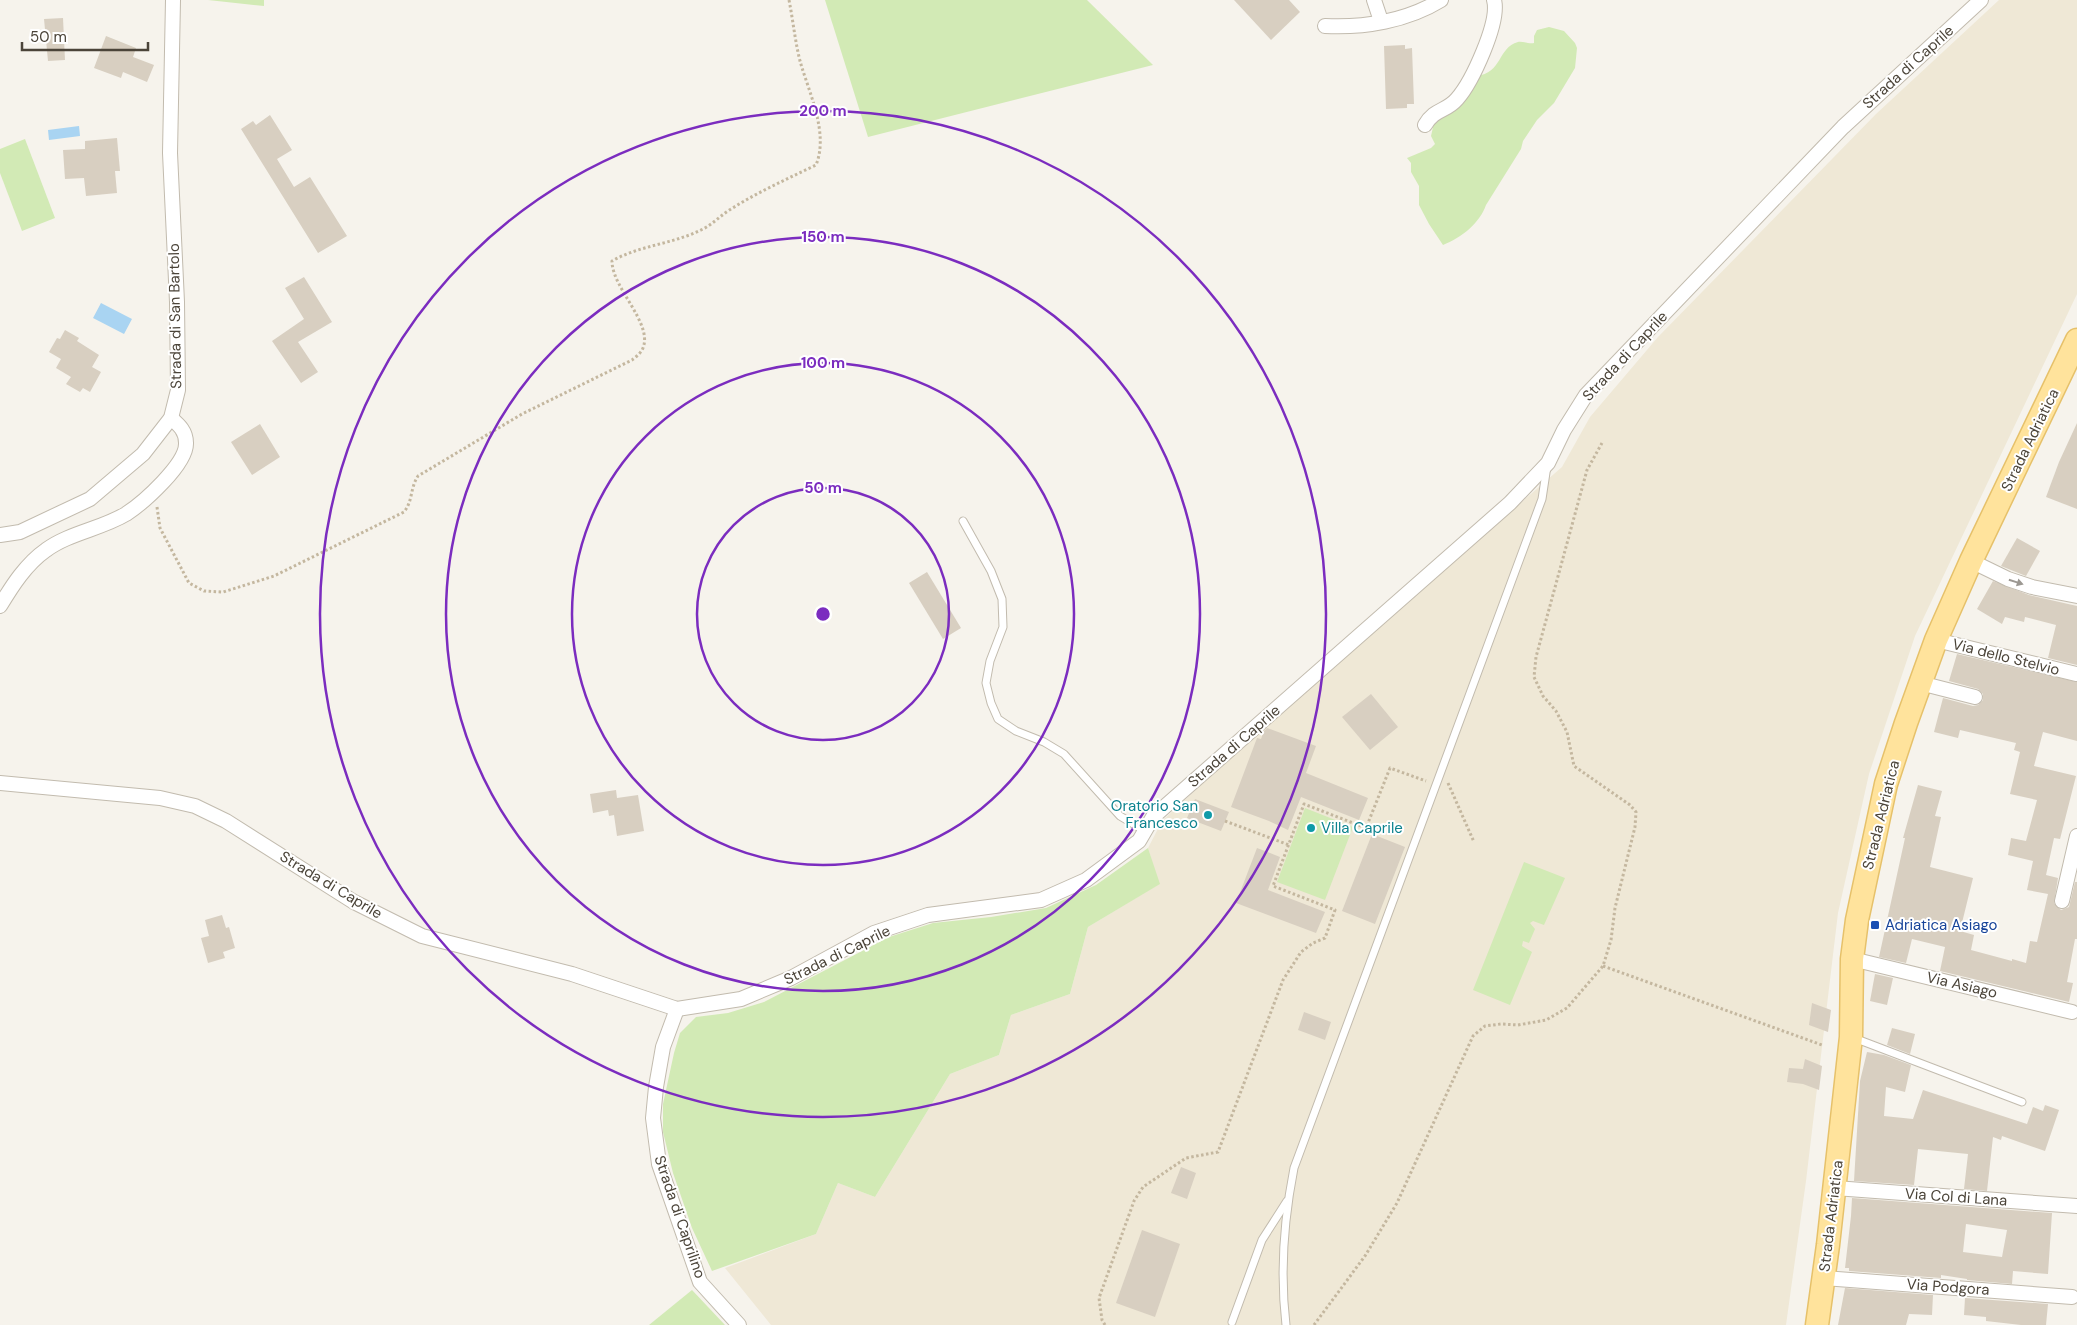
<svg xmlns="http://www.w3.org/2000/svg" width="2077" height="1325" viewBox="0 0 2077 1325" font-family="'DM Sans',sans-serif">
<style>
.education{fill:#efe8d6}
.green{fill:#d2eab5}
.water{fill:#a9d4f2}
.building{fill:#d8cfc1;fill-rule:evenodd}
.lines{fill:none;stroke-linecap:round;stroke-linejoin:round}
.lane-casing{stroke:#c2bbae;stroke-width:9}
.street-casing{stroke:#c2bbae;stroke-width:16}
.primary-casing{stroke:#e6c16a;stroke-width:25}
.path{stroke:#c4b79f;stroke-width:3;stroke-dasharray:2.5 2.5;stroke-linecap:butt}
.lane{stroke:#fff;stroke-width:7}
.street{stroke:#fff;stroke-width:14}
.primary{stroke:#ffe39c;stroke-width:22}
.oneway{fill:#9c9892}
.ring{fill:none;stroke:#7b2cbf;stroke-width:2.5}
.culture-dot{fill:#0f9aa8;stroke:#fff;stroke-width:2}
.transit-dot{fill:#1a4fb4;stroke:#fff;stroke-width:2}
.labels{text-anchor:middle;stroke-width:4;stroke-linejoin:round;paint-order:stroke}
.street-label{font-size:15px;fill:#4b4439;stroke:#fff}
.culture-label{font-size:15px;fill:#0d838f;stroke:#fff;text-anchor:end}
.transit-label{font-size:15px;fill:#164399;stroke:#fff;text-anchor:start}
.centre{fill:#7b2cbf;stroke:#fff;stroke-width:2.5}
.ring-label{font-size:15px;text-anchor:middle;font-weight:bold;fill:#7b2cbf;stroke:#fff;stroke-width:4;stroke-linejoin:round;paint-order:stroke}
</style>
<rect width="100%" height="100%" fill="#f6f3ec"/>
<polygon class="education" points="1999,0 2077,0 2077,294 1915,636 1869,774 1838,913 1806,1181 1786,1325 771,1325 725,1268 816,1234 838,1183 875,1197 950,1074 999,1055 1011,1015 1070,994 1088,927 1159,884 1148,848 1162,821 1268,723 1562,467 1590,417 1658,337 1876,114"/>
<g class="green">
<polygon points="208,0 264,0 264,6"/>
<polygon points="825,0 1087,0 1153,65 868,137"/>
<path d="M1549 27 1564 31 1575 43 1577 48 1575 68 1554 103 1537 120 1523 141 1521 149 1486 205C1480 223 1461 238 1443 245L1429 224 1419 205V186L1411 172V163L1407 158 1431 148 1435 144 1431 136 1434 123 1456 109 1476 76C1503 73 1497 48 1518 42 1522 41 1529 44 1534 43V36L1537 30Z"/>
<polygon points="25,139 55,218 22,231 0,173 0,149"/>
<polygon points="1305,808 1353,827 1325,900 1277,882"/>
<polygon points="1148,848 1160,884 1088,927 1070,994 1011,1015 999,1055 950,1074 875,1197 838,1183 816,1234 712,1271 692,1228 673,1173 663,1132 663,1104 674,1053 680,1033 696,1017 728,1013 764,1002 889,937 933,923 991,917 1046,908 1096,885"/>
<polygon points="1524,862 1565,878 1544,925 1533,921 1530,923 1535,929 1529,943 1523,941 1522,946 1532,952 1510,1005 1473,990"/>
<polygon points="692,1290 725,1325 649,1325"/>
</g>
<g class="water">
<polygon points="79,126 80,136 49,140 48,130"/>
<polygon points="101,303 132,319 124,334 93,318"/>
</g>
<g class="building">
<polygon points="1234,0 1289,0 1300,12 1271,40"/>
<polygon points="63,18 65,60 48,61 44,19"/>
<polygon points="106,36 136,48 133,57 154,65 147,82 123,72 121,78 94,68"/>
<polygon points="1405,45 1405,49 1412,48 1414,104 1407,104 1407,108 1386,109 1384,46"/>
<polygon points="270,115 292,150 277,159 294,187 310,177 347,236 318,253 241,129 253,121 256,125"/>
<polygon points="117,138 120,171 115,171 117,193 86,196 84,178 65,179 63,150 85,149 85,141"/>
<polygon points="304,277 332,322 298,342 318,372 301,383 272,341 304,319 285,288"/>
<polygon points="65,330 79,338 77,341 99,355 92,367 101,372 90,392 83,388 80,392 66,384 71,377 56,368 61,359 49,352 57,338 60,339"/>
<polygon points="2077,423 2077,509 2046,497 2059,462"/>
<polygon points="260,424 280,457 252,475 231,442"/>
<polygon points="2017,538 2040,551 2026,576 2001,566"/>
<polygon points="927,572 961,628 943,639 909,583"/>
<polygon points="1993,581 2029,595 2077,606 2077,665 2048,658 2056,625 2025,617 2024,622 2005,617 2002,624 1977,609"/>
<polygon points="1957,654 2077,682 2077,741 2043,732 2034,766 2076,776 2060,839 2054,838 2046,875 2058,878 2054,903 2061,910 2069,907 2075,882 2077,882 2077,939 2075,939 2067,982 2073,983 2069,1002 1940,971 1945,947 1912,939 1906,963 1879,957 1905,838 1903,838 1918,785 1942,791 1935,816 1941,817 1930,867 1973,878 1960,931 1974,935 1971,950 2012,961 2012,959 2026,963 2030,941 2037,942 2048,894 2027,890 2033,861 2008,855 2011,838 2026,841 2037,800 2010,794 2020,752 2014,750 2016,743 1960,730 1958,738 1934,732 1943,698 1973,706 1978,705 1983,700 1983,694 1978,689 1949,681"/>
<polygon points="1371,694 1398,727 1370,750 1342,717"/>
<polygon points="1267,728 1316,746 1306,773 1368,798 1359,820 1301,797 1288,830 1269,821 1231,807 1257,738 1261,739 1264,731"/>
<polygon points="616,790 617,798 638,795 644,831 617,836 614,815 609,816 608,810 593,813 590,794"/>
<polygon points="1195,799 1229,812 1221,831 1187,818"/>
<polygon points="1372,834 1405,847 1375,924 1342,911"/>
<polygon points="1257,848 1280,857 1268,890 1325,912 1316,933 1236,903"/>
<polygon points="222,915 226,928 229,927 235,948 223,952 225,958 208,963 201,938 209,936 205,920"/>
<polygon points="1875,974 1893,978 1887,1005 1870,1001"/>
<polygon points="1812,1003 1831,1010 1828,1032 1809,1025"/>
<polygon points="1304,1012 1331,1022 1325,1040 1298,1030"/>
<polygon points="1892,1028 1915,1034 1910,1054 1887,1045"/>
<polygon points="1867,1052 1884,1055 1911,1065 1905,1092 1886,1087 1884,1116 1913,1119 1923,1090 2027,1124 2033,1107 2043,1111 2045,1105 2059,1110 2045,1151 2002,1136 2001,1140 1993,1137 1987,1191 1964,1189 1968,1154 1918,1149 1914,1185 1854,1181 1860,1081"/>
<polygon points="1805,1059 1822,1066 1819,1090 1803,1084 1787,1082 1789,1068 1803,1069"/>
<polygon points="1181,1167 1196,1173 1187,1199 1171,1193"/>
<path d="M1852 1198 2052 1213 2048 1274 2013 1271 2012 1284 1967 1280V1279L1941 1275V1278L1849 1271V1268H1845L1851 1216ZM1966 1224 2007 1230 2002 1257 1963 1252Z"/>
<polygon points="1142,1230 1180,1244 1155,1317 1116,1303"/>
<polygon points="1845,1288 1933,1295 1932,1315 1909,1314 1906,1325 1838,1325"/>
<polygon points="1965,1298 2048,1304 2046,1325 2021,1325 1986,1321 1986,1317 1964,1315"/>
</g>
<g class="lines">
<g class="lane-casing">
<g id="lane">
<polyline points="963,521 991,571 1002,599 1003,627 990,661 986,683 991,703 998,719 1016,731 1044,742 1064,754 1120,816 1145,831"/>
<polyline points="1854,1038 2022,1102"/>
<polyline points="1232,1322 1262,1240 1287,1201"/>
<path d="M1286 1325C1280 1274 1284 1219 1294 1168L1542 499 1547 466"/>
</g>
</g>
<g class="street-casing">
<g id="street">
<polyline points="1374,0 1381,21"/>
<path d="M1325 26C1364 28 1407 21 1441 0"/>
<path d="M1425 125C1435 108 1446 112 1457 99 1472 82 1500 22 1494 0"/>
<polyline points="0,535 20,532 90,499 143,454 171,418 178,390 177,302 170,153 173,0"/>
<polyline points="1971,561 2008,579 2032,587 2077,596"/>
<path d="M0 606C12 586 26 564 46 550 69 533 101 529 126 514 143 503 187 464 186 443 186 431 179 425 171 418"/>
<polyline points="1936,640 2076,674"/>
<polyline points="1920,683 1975,697"/>
<polyline points="0,783 160,798 195,806 226,821 354,902 422,936 572,974 677,1009 741,999 791,978 874,933 928,915 1041,900 1086,880 1139,841 1153,817 1510,503 1548,463 1564,430 1586,395 1843,127 1981,0"/>
<polyline points="2062,901 2077,836"/>
<polyline points="1852,959 2072,1012"/>
<polyline points="677,1009 663,1047 656,1087 653,1118 659,1164 700,1282 739,1325"/>
<polyline points="1835,1188 2077,1206"/>
<polyline points="1824,1278 2072,1297"/>
</g>
</g>
<g class="primary-casing">
<polyline id="primary" points="1817,1325 1828,1245 1851,1037 1852,959 1857,920 1886,784 1906,723 1936,640 1971,561 2077,340"/>
</g>
<g class="path">
<path d="M157 507 160 528 189 583 204 591 223 592 274 576 404 512C413 501 410 488 418 476L522 414 632 360C636 357 641 353 643 348 653 323 612 288 612 261 640 245 674 244 703 229 713 224 721 215 731 209 758 192 787 179 816 165 829 133 809 93 800 61 795 41 793 20 789 0"/>
<polyline points="1448,783 1474,842"/>
<polyline points="1225,821 1289,845"/>
<polyline points="1603,966 1822,1045"/>
<polyline points="1105,1325 1102,1320 1099,1298 1134,1201 1143,1187 1186,1158 1218,1152 1283,980 1301,952 1313,943 1325,938 1335,910 1273,886 1304,804 1366,828 1390,768 1426,781"/>
<polyline points="1314,1325 1365,1256 1397,1203 1473,1036 1485,1026 1501,1024 1518,1025 1546,1020 1567,1008 1603,966 1611,940 1615,908 1635,827 1636,812 1630,805 1574,766 1567,732 1556,711 1543,696 1534,677 1536,657 1587,470 1602,443"/>
</g>
<use href="#lane" class="lane"/>
<use href="#street" class="street"/>
<use href="#primary" class="primary"/>
</g>
<defs><path id="oneway-solid" d="M-6-.8H1V-3.2L6.5 0L1 3.2V.8H-6Z" transform="scale(1.25)"/></defs>
<use class="oneway" href="#oneway-solid" transform="translate(2016 582) rotate(18)"/>
<g class="ring">
<circle cx="823" cy="614" r="126"/>
<circle cx="823" cy="614" r="251"/>
<circle cx="823" cy="614" r="377"/>
<circle cx="823" cy="614" r="503"/>
</g>
<g class="culture-dot">
<circle cx="1208" cy="815" r="5"/>
<circle cx="1311" cy="828" r="5"/>
</g>
<rect class="transit-dot" x="1870" y="920" width="10" height="10" rx="2.5"/>
<g class="labels">
<g class="street-label">
<text transform="translate(1908 67) rotate(-42)" y="5">Strada di Caprile</text>
<text transform="translate(175 316) rotate(-91)" y="5">Strada di San Bartolo</text>
<text transform="translate(1625 356) rotate(-47)" y="5">Strada di Caprile</text>
<text transform="translate(2030 440) rotate(-64)" y="5">Strada Adriatica</text>
<text transform="translate(2006 657) rotate(14)" y="5">Via dello Stelvio</text>
<text transform="translate(1234 746) rotate(-41)" y="5">Strada di Caprile</text>
<text transform="translate(1881 815) rotate(-76)" y="5">Strada Adriatica</text>
<text transform="translate(331 885) rotate(31)" y="5">Strada di Caprile</text>
<text transform="translate(837 955) rotate(-26)" y="5">Strada di Caprile</text>
<text transform="translate(1962 985) rotate(13)" y="5">Via Asiago</text>
<text transform="translate(1956 1197) rotate(4)" y="5">Via Col di Lana</text>
<text transform="translate(1831 1216) rotate(-83)" y="5">Strada Adriatica</text>
<text transform="translate(680 1217) rotate(71)" y="5">Strada di Caprilino</text>
<text transform="translate(1948 1287) rotate(4)" y="5">Via Podgora</text>
</g>
<g class="culture-label">
<text x="1198" y="811">Oratorio San<tspan x="1198" dy="17">Francesco</tspan></text>
<text x="1321" y="833" text-anchor="start">Villa Caprile</text>
</g>
<g class="transit-label">
<text x="1885" y="930">Adriatica Asiago</text>
</g>
</g>
<circle cx="823" cy="614" r="8" class="centre"/>
<g class="ring-label">
<text x="823" y="116">200 m</text>
<text x="823" y="242">150 m</text>
<text x="823" y="368">100 m</text>
<text x="823" y="493">50 m</text>
</g>
<path d="M22 42v8h126v-8" fill="none" stroke="#4b4439" stroke-width="2.5"/>
<text x="30" y="42" font-size="15" fill="#4b4439" stroke="#ffffff" stroke-width="4" paint-order="stroke">50 m</text>
</svg>
